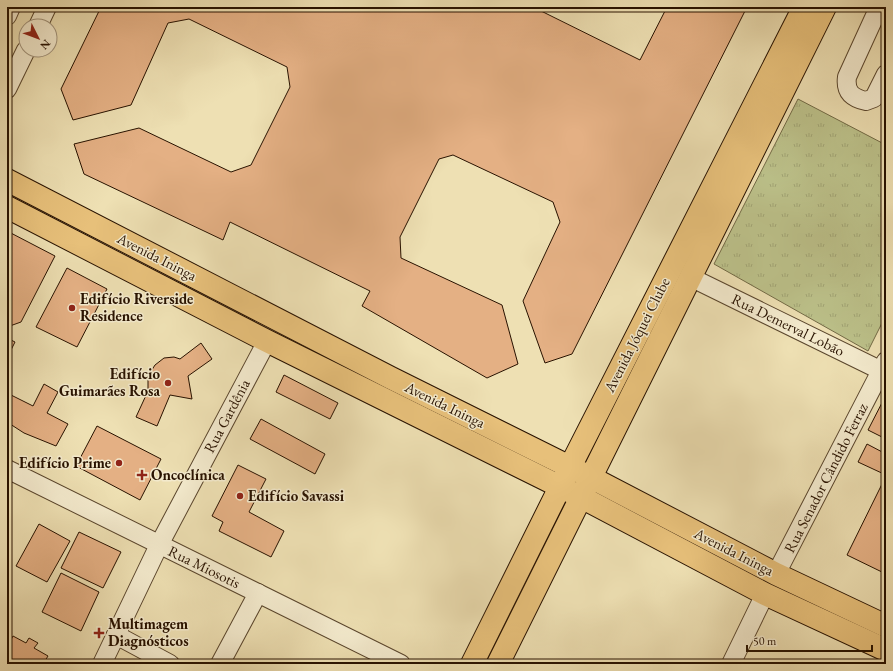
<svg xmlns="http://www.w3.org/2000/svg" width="893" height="671" viewBox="0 0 893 671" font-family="'EB Garamond',serif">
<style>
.grass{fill:url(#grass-tufts);stroke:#726a45}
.building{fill:#e4b084;stroke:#281200}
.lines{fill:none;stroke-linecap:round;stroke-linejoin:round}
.minor-casing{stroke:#5a462d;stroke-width:20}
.major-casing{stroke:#281200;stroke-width:24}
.minor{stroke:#f4ebce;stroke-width:18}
.major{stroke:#e7c07a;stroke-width:22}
.poi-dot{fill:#8f2418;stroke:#f4ebce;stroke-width:1.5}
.labels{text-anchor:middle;stroke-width:3;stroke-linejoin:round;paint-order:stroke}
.street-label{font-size:15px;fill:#281200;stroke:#f4ebce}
.poi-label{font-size:15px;font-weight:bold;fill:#281200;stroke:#f4ebce;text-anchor:start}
</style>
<defs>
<pattern id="grass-tufts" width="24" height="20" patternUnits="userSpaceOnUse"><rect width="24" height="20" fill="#bcc18a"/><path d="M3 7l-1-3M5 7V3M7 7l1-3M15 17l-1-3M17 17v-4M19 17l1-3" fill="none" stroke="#a2a575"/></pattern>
</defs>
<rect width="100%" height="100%" fill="#eee0b3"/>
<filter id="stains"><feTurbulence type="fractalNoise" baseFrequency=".005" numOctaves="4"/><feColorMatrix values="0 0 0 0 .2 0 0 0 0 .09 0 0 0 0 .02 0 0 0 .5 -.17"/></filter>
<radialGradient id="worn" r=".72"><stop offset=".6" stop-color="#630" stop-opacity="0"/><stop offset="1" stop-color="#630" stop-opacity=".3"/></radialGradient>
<polygon class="grass" points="798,99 886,145 886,315 868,351 714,264"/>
<g class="building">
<polygon points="101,7 533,7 640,60 667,7 747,7 572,354 545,363 523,301 560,222 553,202 453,155 439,159 400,237 401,258 502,305 518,364 487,378 362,306 370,291 230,222 223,240 84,174 74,144 139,128 231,172 251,165 290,87 287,67 189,19 168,23 131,105 73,120 61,89"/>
<polygon points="7,231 55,256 21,322 7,327"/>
<polygon points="67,268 107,289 77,347 36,327"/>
<polygon points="7,338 15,342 7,358"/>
<polygon points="201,343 212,359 188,376 192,399 170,395 157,426 136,417 148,391 148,376 155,365 164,358 174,357 180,359"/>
<polygon points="284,375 338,403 330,419 276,392"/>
<polygon points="44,384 58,392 47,413 68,424 56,446 24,433 7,422 7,393 33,406"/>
<polygon points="886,395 886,439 868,430"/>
<polygon points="261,419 325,454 315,474 250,439"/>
<polygon points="97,426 161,459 140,500 76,466"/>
<polygon points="867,444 886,454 886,475 858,462"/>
<polygon points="238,465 266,479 249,512 284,531 271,557 219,531 223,522 212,516"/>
<polygon points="884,480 886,481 886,568 884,573 847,555"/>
<polygon points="39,524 70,541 47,582 16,566"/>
<polygon points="79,532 121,552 103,588 61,568"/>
<polygon points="61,573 99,592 81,631 42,612"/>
<polygon points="13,636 26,643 29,638 38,643 34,648 48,656 43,664 7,664 7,647"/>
</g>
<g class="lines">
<g class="minor-casing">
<g id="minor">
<path d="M879 7 847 77C845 92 852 98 866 101L874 98 886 74"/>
<polyline points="7,16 11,7"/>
<polyline points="38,26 47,7"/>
<polyline points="7,89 26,50"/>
<polyline points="690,277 886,373"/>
<polyline points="7,469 401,664"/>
<polyline points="776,574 886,361"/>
<polyline points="116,635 170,664"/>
<polyline points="102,664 159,545 267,341"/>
<polyline points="220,664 258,593"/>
<polyline points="731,664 765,594"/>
</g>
</g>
<g class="major-casing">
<g id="major">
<polyline points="7,180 391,378 590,477 776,574 886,626"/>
<polyline points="7,207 267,341 581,497 765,594 886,650"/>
<polyline points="472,664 570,467 804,7"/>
<polyline points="498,664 825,7"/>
</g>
</g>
<use href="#minor" class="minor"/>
<use href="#major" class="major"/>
</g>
<g class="poi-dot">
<circle cx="72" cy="308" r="4"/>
<circle cx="168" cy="383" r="4"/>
<circle cx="119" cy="463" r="4"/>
<path d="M140 469h4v4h4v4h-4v4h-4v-4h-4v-4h4z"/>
<circle cx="240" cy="496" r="4"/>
<path d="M97 627h4v4h4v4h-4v4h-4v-4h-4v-4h4z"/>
</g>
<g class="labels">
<g class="street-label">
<text transform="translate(157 257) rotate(27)" y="5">Avenida Ininga</text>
<text transform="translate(788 325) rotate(26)" y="5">Rua Demerval Lobão</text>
<text transform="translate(637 335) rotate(-63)" y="5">Avenida Jóquei Clube</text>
<text transform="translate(445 405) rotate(26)" y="5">Avenida Ininga</text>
<text transform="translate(227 416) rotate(-62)" y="5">Rua Gardênia</text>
<text transform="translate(826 478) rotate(-63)" y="5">Rua Senador Cândido Ferraz</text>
<text transform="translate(734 552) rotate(27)" y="5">Avenida Ininga</text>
<text transform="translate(204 567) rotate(26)" y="5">Rua Miosotis</text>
</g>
<g class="poi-label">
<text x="80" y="304">Edifício Riverside<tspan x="80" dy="17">Residence</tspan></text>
<text x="160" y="379" text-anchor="end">Edifício<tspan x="160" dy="17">Guimarães Rosa</tspan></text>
<text x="111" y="468" text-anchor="end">Edifício Prime</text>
<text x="151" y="480">Oncoclínica</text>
<text x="248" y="501">Edifício Savassi</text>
<text x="108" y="629">Multimagem<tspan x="108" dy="17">Diagnósticos</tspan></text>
</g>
</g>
<rect width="893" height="671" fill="none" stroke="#eee0b3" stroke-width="24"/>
<rect x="8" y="8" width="877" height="655" fill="none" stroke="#281200" stroke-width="2"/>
<rect x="12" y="12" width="869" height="647" fill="none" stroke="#281200"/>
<g transform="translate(38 38) rotate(132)"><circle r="19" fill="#f4ebce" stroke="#a2947c"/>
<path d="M0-3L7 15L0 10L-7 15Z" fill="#8f2418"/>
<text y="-6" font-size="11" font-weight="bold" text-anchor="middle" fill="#281200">N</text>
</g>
<path d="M747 645v6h125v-6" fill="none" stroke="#281200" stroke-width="2"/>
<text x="753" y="645" font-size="12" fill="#281200" stroke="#f4ebce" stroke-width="3" paint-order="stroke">50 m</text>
<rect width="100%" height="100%" filter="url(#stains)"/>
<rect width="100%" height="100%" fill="url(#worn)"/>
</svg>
